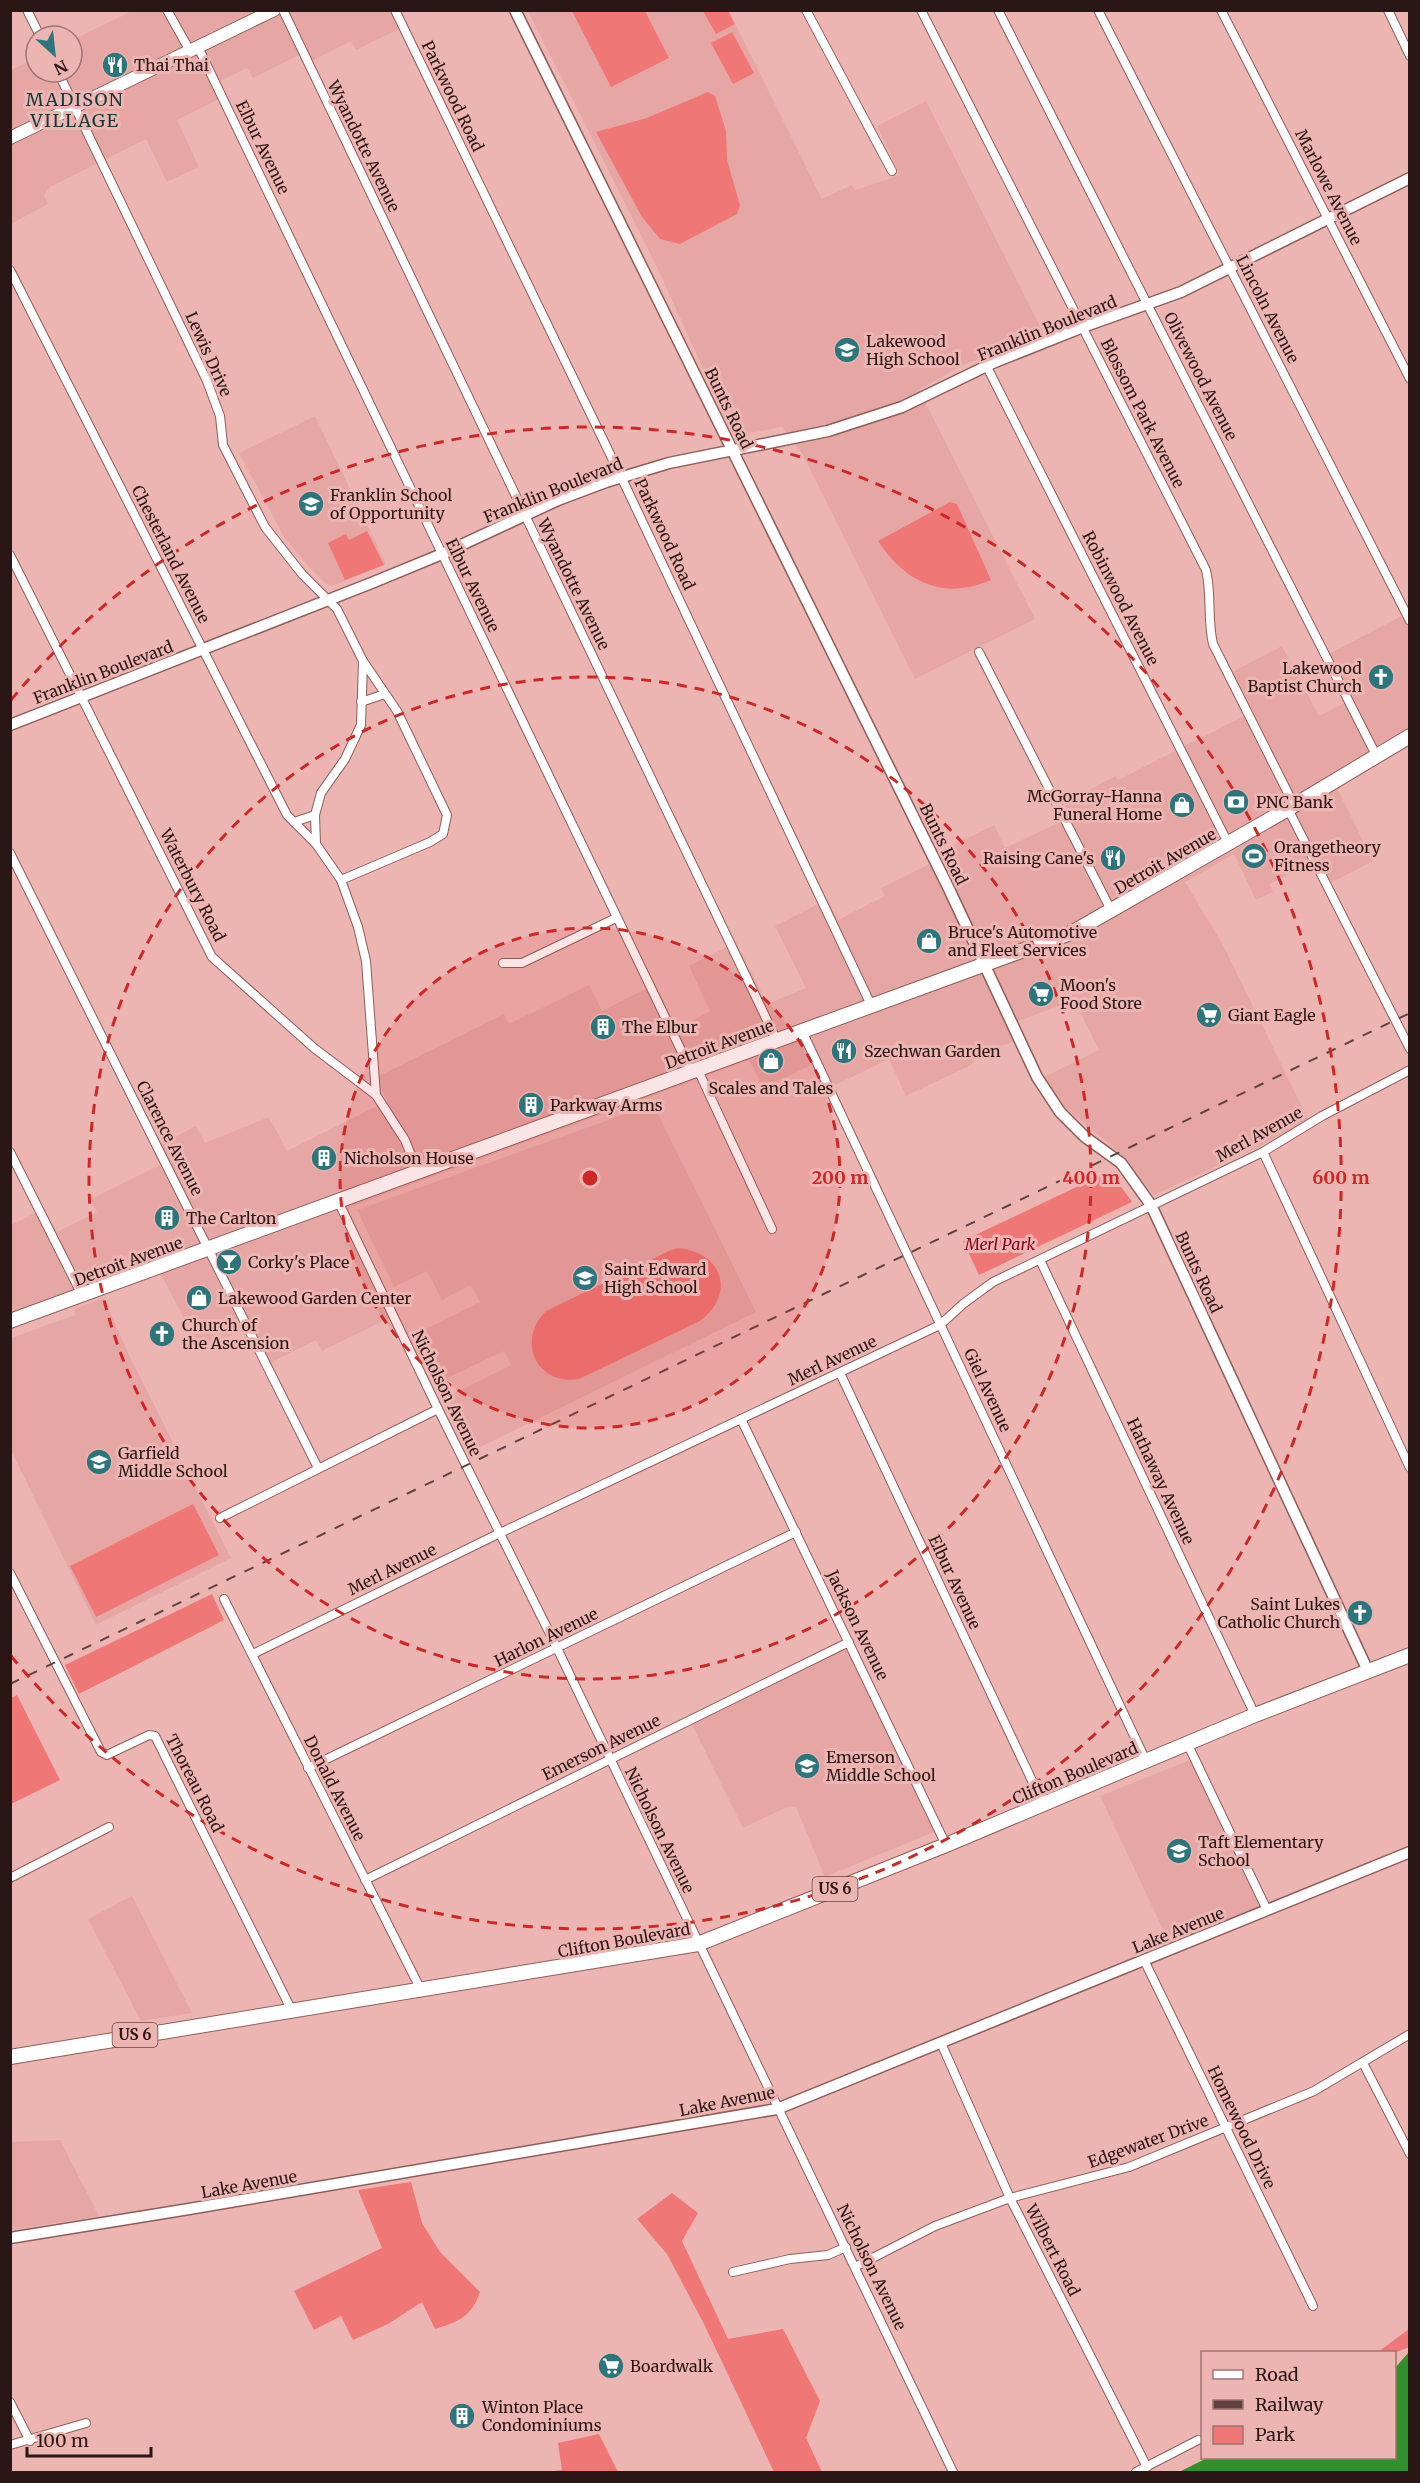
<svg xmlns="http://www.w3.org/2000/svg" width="1420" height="2483" viewBox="0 0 1420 2483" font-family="Merriweather,serif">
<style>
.built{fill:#e6a7a4}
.green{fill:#ef7775}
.water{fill:#2f912b}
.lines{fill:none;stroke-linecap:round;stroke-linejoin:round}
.minor-casing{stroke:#8e5d5a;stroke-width:10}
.tertiary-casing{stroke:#8e5d5a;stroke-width:13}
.secondary-casing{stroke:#8e5d5a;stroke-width:14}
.primary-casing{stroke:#8e5d5a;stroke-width:16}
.minor{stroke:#fff;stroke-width:8}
.tertiary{stroke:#fff;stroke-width:10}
.secondary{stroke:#fff;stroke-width:12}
.primary{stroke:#fff;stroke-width:14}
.rail{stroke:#604341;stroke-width:2;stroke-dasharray:10 10;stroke-linecap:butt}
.ring{fill:none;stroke:#cd2727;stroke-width:3;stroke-dasharray:10 8}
.labels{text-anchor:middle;stroke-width:6;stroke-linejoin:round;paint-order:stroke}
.shield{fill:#edb5b2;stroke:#644644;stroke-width:1.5}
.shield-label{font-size:15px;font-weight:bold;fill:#291615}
.poi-label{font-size:16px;fill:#291615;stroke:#edb5b2;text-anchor:start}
.street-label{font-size:16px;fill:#291615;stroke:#edb5b2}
.park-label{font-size:16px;font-style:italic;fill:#840018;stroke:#edb5b2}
.neighbourhood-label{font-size:18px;letter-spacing:1.5px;fill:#16383b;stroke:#edb5b2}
.centre{fill:#cd2727;stroke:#edb5b2;stroke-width:3}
.ring-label{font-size:18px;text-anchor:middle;font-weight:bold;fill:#cd2727;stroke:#edb5b2;stroke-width:6;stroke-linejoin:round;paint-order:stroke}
</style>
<rect width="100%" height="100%" fill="#edb5b2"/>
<g class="built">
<polygon points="132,11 402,11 394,15 401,28 356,50 351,41 306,64 301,54 253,78 247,68 214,84 221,98 177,120 199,167 167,182 146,139 50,187 44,195 48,204 11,224 11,70 36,58 36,72 72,72 72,40"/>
<polygon points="528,11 729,11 822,199 852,185 855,190 900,175 877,126 926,101 1043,332 957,368 919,390 1035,619 915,679 803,455 782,427 734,436 655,263"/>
<polygon points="315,416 386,564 332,586 326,584 311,569 284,537 239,453"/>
<polygon points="1409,612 1409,747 1337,788 1373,861 1325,886 1313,862 1270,884 1273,892 1256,900 1234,854 1185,882 1223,945 1308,1119 1258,1147 1154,1195 1117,1150 1069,1111 1051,1093 1042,1078 1099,1050 1074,1000 1011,1024 1018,1040 984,1052 969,1066 906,1096 889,1059 827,1089 814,1064 763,1088 749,1060 337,1212 389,1318 322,1351 316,1340 264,1366 245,1328 201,1351 154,1261 11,1314 11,1225 44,1209 57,1232 97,1212 91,1199 160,1165 152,1149 196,1126 205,1143 269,1117 287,1151 387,1101 381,1088 379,1076 504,1014 509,1024 589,985 602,1011 655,984 677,1028 710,1011 689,966 736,942 767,1004 806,988 775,926 828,899 838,920 885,896 881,888 940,859 937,853 994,825 1005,848 1071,817 1064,803 1116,776 1118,780 1252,712 1232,672 1282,646 1319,716 1352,699 1329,654"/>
<polygon points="653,1104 756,1312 472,1451 447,1397 511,1365 504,1351 439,1382 416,1334 480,1302 471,1285 442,1300 427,1271 394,1287 357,1210"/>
<polygon points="104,1298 128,1353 231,1558 96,1625 11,1450 11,1338 75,1315 74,1309"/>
<polygon points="847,1647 934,1832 825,1877 796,1807 785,1808 743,1828 692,1725"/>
<polygon points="1190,1760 1260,1906 1169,1942 1100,1796"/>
<polygon points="132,1896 192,2013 141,2021 88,1919"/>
<polygon points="60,2140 99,2216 11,2230 11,2142"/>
</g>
<g class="green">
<polygon points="572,11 645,11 669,58 611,87"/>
<polygon points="703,11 728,11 735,24 716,34"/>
<polygon points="732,32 754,73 733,84 711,43"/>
<polygon points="708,92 715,96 726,131 727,160 740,205 737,214 680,244 660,239 642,217 596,132 647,118"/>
<path d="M950 502 957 504 991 580C943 601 905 582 878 541Z"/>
<polygon points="367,531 384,565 345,580 328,543 346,534 349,540"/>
<polygon points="1108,1172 1117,1181 1132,1202 979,1275 963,1241"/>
<path d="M678 1248C723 1252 736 1294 700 1321L579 1379C536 1386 516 1340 546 1311L669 1251Z"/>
<polygon points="193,1504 219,1555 96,1617 70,1566"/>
<polygon points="212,1594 224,1620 79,1694 65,1665"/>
<polygon points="17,1695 60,1780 11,1804 11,1698"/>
<path d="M411 2182 422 2223 440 2252 480 2292C471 2317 460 2321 435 2329L422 2302 388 2324 353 2340 341 2316 314 2330 294 2291 382 2248 358 2190Z"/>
<polygon points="672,2193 698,2213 682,2241 728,2339 783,2329 820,2401 806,2438 822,2472 774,2472 704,2324 667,2254 637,2219"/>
<polygon points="1409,2329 1409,2347 1395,2353 1378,2352"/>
<polygon points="599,2434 618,2472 545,2472 562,2470 558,2443"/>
</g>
<polygon class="water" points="1409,2352 1409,2472 1179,2472 1207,2458 1394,2458 1395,2368"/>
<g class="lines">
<g class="minor-casing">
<g id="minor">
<polyline points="27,10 40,36"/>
<polyline points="167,10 190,51"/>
<polyline points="283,10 777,1041"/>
<polyline points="395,10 625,485 872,1007"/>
<polyline points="806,10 892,171"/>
<path d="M921 10 1206 570C1212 595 1207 619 1213 644L1294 805"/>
<polyline points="998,10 1376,755"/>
<polyline points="1098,10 1410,621"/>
<polyline points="1221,10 1410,379"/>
<polyline points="1388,10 1410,56"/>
<polyline points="198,47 691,1071"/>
<polyline points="58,72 207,381 220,416 223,445 265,527 302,574 337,609 363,661 361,725 345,759 321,793 315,815 316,844 341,880 358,927 366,961 376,1095"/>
<polyline points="10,270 287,815 316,844"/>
<polyline points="987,367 1228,843"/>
<polyline points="10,555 212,957 314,1048 376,1095 405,1140 418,1173"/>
<polyline points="979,652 1111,910"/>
<polyline points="361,702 385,694"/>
<polyline points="1288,809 1410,1049"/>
<polyline points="294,822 315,815"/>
<polyline points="10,853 318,1468"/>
<polyline points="341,880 430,842 443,834 447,815 397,711 363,661"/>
<polyline points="503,963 522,963 616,918"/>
<polyline points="802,1031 1146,1761"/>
<polyline points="697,1068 772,1229"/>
<polyline points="10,1152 82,1295"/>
<polyline points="1263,1152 1410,1468"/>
<polyline points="338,1201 438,1409 557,1648 953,2472"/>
<polyline points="1040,1260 1255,1715"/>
<polyline points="840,1373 1043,1804"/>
<polyline points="741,1419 946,1845"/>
<polyline points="220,1518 438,1409"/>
<polyline points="10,1573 101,1752 107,1755 149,1735 155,1736 292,2011"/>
<polyline points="224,1599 421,1990"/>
<polyline points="253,1654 500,1533 940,1325 963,1304 993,1282 1263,1152 1322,1116 1410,1070"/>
<polyline points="1188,1745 1267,1910"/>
<polyline points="308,1768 796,1532"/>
<polyline points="10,1878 109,1827"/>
<polyline points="365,1880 849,1642"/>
<polyline points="1144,1960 1313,2306"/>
<polyline points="941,2043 1010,2198 1147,2467"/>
<polyline points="1363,2063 1410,2154"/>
<polyline points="855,2267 935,2226 1010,2198 1129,2167 1314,2091 1410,2034"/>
<polyline points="733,2272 790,2259 828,2255 846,2247"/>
<polyline points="10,2402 30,2441"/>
<polyline points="10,2445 86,2423"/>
<polyline points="1136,2472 1198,2440"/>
</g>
</g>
<g class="tertiary-casing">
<g id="tertiary">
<polyline points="515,10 949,889 1037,1077 1060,1112 1085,1137 1121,1163 1151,1205 1368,1671"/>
<polyline points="10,725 374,582 442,554 558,500 606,482 669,463 828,431 902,407 995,362 1083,327 1181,292 1410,178"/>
<polyline points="10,2238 189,2209 777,2109 1410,1852"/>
</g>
</g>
<g class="secondary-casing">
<polyline id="secondary" points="10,138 274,10"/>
</g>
<g class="primary-casing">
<g id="primary">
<polyline points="10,1321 1073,932 1288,809 1410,736"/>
<polyline points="10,2057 698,1944 946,1845 1255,1715 1410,1655"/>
</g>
</g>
<use href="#minor" class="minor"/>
<use href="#tertiary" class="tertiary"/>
<use href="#secondary" class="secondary"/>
<use href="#primary" class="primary"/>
<polyline class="rail" points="10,1684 1410,1013"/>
</g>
<circle cx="590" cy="1178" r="250" fill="#cd2727" fill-opacity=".12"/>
<g class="ring">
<circle cx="590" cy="1178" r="250"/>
<circle cx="590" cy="1178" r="501"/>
<path d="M11 700A751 751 0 1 1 11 1656"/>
</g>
<defs>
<g id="restaurant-disc" transform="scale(1.35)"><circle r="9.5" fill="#2c757b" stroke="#edb5b2"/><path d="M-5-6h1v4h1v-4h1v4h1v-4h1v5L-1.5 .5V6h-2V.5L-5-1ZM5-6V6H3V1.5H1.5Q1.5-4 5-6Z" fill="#fff"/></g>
<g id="school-disc" transform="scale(1.35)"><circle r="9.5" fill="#2c757b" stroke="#edb5b2"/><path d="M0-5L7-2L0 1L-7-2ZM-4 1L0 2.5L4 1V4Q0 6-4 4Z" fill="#fff"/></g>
<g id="church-disc" transform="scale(1.35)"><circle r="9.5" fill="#2c757b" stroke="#edb5b2"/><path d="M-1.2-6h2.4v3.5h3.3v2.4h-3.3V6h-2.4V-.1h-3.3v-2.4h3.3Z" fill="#fff"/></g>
<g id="bank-disc" transform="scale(1.35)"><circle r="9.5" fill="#2c757b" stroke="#edb5b2"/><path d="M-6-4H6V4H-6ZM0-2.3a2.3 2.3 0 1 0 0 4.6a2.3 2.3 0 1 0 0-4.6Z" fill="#fff"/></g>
<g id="shop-disc" transform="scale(1.35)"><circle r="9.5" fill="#2c757b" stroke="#edb5b2"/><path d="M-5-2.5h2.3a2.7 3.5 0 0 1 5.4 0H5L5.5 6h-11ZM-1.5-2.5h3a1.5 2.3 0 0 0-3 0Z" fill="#fff"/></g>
<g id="stadium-disc" transform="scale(1.35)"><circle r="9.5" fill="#2c757b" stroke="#edb5b2"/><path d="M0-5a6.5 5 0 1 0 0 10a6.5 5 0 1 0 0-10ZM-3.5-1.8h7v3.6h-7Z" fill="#fff"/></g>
<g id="supermarket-disc" transform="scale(1.35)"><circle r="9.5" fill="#2c757b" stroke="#edb5b2"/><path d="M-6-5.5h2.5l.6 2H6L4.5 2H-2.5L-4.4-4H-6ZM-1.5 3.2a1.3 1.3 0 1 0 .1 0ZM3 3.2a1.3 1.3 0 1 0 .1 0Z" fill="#fff"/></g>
<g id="building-disc" transform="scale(1.35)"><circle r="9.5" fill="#2c757b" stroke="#edb5b2"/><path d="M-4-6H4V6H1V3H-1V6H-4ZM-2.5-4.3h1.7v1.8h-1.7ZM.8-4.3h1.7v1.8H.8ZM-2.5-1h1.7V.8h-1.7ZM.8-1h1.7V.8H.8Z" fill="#fff"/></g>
<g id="bar-disc" transform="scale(1.35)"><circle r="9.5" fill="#2c757b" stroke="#edb5b2"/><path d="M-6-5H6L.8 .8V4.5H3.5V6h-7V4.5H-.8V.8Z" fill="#fff"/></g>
</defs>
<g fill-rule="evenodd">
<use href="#restaurant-disc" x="115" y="65"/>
<use href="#school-disc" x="847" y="350"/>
<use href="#school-disc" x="311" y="504"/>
<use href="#church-disc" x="1381" y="677"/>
<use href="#bank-disc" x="1236" y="802"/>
<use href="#shop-disc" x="1182" y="805"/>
<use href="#stadium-disc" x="1254" y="856"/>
<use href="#restaurant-disc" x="1113" y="858"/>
<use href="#shop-disc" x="929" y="941"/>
<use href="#supermarket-disc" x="1041" y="994"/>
<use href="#supermarket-disc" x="1209" y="1015"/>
<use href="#building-disc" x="603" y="1027"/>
<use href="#restaurant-disc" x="844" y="1051"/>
<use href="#shop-disc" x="771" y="1061"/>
<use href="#building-disc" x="531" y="1105"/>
<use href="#building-disc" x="324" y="1158"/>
<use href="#building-disc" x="167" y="1218"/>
<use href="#bar-disc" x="229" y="1262"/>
<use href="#school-disc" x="585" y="1278"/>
<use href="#shop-disc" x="199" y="1298"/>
<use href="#church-disc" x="162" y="1334"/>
<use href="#school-disc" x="99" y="1462"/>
<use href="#church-disc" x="1360" y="1613"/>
<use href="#school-disc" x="807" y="1766"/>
<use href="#school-disc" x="1179" y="1851"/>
<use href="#supermarket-disc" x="611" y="2366"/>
<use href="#building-disc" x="462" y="2416"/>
</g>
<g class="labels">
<g class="shield">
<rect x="812.5" y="1877" width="45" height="24" rx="4.5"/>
<rect x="112.5" y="2023" width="45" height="24" rx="4.5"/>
</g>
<g class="shield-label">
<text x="835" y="1894">US 6</text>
<text x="135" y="2040">US 6</text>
</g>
<g class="poi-label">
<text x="134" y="71">Thai Thai</text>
<text x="866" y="347">Lakewood<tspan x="866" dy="18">High School</tspan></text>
<text x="330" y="501">Franklin School<tspan x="330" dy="18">of Opportunity</tspan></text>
<text x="1362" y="674" text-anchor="end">Lakewood<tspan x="1362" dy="18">Baptist Church</tspan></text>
<text x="1162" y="802" text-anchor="end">McGorray-Hanna<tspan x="1162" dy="18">Funeral Home</tspan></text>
<text x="1256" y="808">PNC Bank</text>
<text x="1274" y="853">Orangetheory<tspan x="1274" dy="18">Fitness</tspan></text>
<text x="1094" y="864" text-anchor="end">Raising Cane's</text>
<text x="948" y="938">Bruce's Automotive<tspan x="948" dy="18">and Fleet Services</tspan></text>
<text x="1060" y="991">Moon's<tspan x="1060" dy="18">Food Store</tspan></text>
<text x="1228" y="1021">Giant Eagle</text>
<text x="622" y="1033">The Elbur</text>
<text x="864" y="1057">Szechwan Garden</text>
<text x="771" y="1094" text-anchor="middle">Scales and Tales</text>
<text x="550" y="1111">Parkway Arms</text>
<text x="344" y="1164">Nicholson House</text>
<text x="186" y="1224">The Carlton</text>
<text x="248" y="1268">Corky's Place</text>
<text x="604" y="1275">Saint Edward<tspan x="604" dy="18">High School</tspan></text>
<text x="218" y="1304">Lakewood Garden Center</text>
<text x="182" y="1331">Church of<tspan x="182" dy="18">the Ascension</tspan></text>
<text x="118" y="1459">Garfield<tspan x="118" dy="18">Middle School</tspan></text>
<text x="1340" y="1610" text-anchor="end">Saint Lukes<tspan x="1340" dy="18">Catholic Church</tspan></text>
<text x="826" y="1763">Emerson<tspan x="826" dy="18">Middle School</tspan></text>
<text x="1198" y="1848">Taft Elementary<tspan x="1198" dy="18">School</tspan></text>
<text x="630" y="2372">Boardwalk</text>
<text x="482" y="2413">Winton Place<tspan x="482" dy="18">Condominiums</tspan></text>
</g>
<g class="street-label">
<text transform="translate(453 96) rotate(64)" y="6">Parkwood Road</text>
<text transform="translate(364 146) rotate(64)" y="6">Wyandotte Avenue</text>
<text transform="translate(263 147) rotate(64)" y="6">Elbur Avenue</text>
<text transform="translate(1329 187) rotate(63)" y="6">Marlowe Avenue</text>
<text transform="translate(1268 309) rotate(63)" y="6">Lincoln Avenue</text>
<text transform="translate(1047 328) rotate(-22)" y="6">Franklin Boulevard</text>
<text transform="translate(209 354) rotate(66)" y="6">Lewis Drive</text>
<text transform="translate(1201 376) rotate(63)" y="6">Olivewood Avenue</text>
<text transform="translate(729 408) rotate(64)" y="6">Bunts Road</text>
<text transform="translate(1143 413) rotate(63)" y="6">Blossom Park Avenue</text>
<text transform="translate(553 490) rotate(-22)" y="6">Franklin Boulevard</text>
<text transform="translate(665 534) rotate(65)" y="6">Parkwood Road</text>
<text transform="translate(171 554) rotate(63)" y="6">Chesterland Avenue</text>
<text transform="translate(574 584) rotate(64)" y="6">Wyandotte Avenue</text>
<text transform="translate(473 585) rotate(64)" y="6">Elbur Avenue</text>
<text transform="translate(1121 598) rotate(63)" y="6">Robinwood Avenue</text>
<text transform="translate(103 672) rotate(-21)" y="6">Franklin Boulevard</text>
<text transform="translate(944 844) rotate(64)" y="6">Bunts Road</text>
<text transform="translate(1165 861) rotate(-30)" y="6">Detroit Avenue</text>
<text transform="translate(193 885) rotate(63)" y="6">Waterbury Road</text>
<text transform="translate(719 1044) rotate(-20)" y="6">Detroit Avenue</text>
<text transform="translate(1259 1134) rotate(-29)" y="6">Merl Avenue</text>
<text transform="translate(170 1138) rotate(63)" y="6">Clarence Avenue</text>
<text transform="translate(128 1261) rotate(-20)" y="6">Detroit Avenue</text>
<text transform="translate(1199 1272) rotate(65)" y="6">Bunts Road</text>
<text transform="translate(832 1360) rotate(-25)" y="6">Merl Avenue</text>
<text transform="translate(988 1390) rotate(65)" y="6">Giel Avenue</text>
<text transform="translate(447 1393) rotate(64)" y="6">Nicholson Avenue</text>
<text transform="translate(1161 1481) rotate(65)" y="6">Hathaway Avenue</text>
<text transform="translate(392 1569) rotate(-26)" y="6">Merl Avenue</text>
<text transform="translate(955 1582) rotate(65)" y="6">Elbur Avenue</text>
<text transform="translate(858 1625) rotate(64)" y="6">Jackson Avenue</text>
<text transform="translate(546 1637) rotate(-26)" y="6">Harlon Avenue</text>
<text transform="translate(601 1747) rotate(-26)" y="6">Emerson Avenue</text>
<text transform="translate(1075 1773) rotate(-23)" y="6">Clifton Boulevard</text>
<text transform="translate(195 1783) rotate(63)" y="6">Thoreau Road</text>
<text transform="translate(335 1788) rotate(63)" y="6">Donald Avenue</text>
<text transform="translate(660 1830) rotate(64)" y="6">Nicholson Avenue</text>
<text transform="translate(1178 1930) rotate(-22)" y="6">Lake Avenue</text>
<text transform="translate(624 1940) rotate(-10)" y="6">Clifton Boulevard</text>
<text transform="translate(727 2101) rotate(-11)" y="6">Lake Avenue</text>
<text transform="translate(1242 2127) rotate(64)" y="6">Homewood Drive</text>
<text transform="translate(1148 2141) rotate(-20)" y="6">Edgewater Drive</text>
<text transform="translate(249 2184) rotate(-10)" y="6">Lake Avenue</text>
<text transform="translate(1053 2250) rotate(63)" y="6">Wilbert Road</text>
<text transform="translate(872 2267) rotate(64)" y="6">Nicholson Avenue</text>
</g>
<g class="park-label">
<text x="1000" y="1250">Merl Park</text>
</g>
<g class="neighbourhood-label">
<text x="75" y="106">MADISON<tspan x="75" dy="21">VILLAGE</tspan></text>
</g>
</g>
<circle cx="590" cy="1178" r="9" class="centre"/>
<g class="ring-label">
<text x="840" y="1184">200 m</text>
<text x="1091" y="1184">400 m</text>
<text x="1341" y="1184">600 m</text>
</g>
<rect width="1420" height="2483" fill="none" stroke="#291615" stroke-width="24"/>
<rect x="1201" y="2351" width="195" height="108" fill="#edb5b2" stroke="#9f7573" stroke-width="1.5"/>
<rect x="1213" y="2370" width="30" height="9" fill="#ffffff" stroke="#9f7573" stroke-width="1.5"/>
<text x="1255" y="2381" font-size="18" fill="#291615">Road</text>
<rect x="1213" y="2400" width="30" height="9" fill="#604341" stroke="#9f7573" stroke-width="1.5"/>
<text x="1255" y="2411" font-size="18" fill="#291615">Railway</text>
<rect x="1213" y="2426" width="30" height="18" fill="#ef7775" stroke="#9f7573" stroke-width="1.5"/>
<text x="1255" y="2441" font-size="18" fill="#291615">Park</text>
<g transform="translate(54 54) rotate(153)"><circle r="28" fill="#edb5b2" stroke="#9f7573" stroke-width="1.5"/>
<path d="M0-4.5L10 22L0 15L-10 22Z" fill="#2c757b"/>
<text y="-9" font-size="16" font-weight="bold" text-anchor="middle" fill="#291615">N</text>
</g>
<path d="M27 2447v9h124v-9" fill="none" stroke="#291615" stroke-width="3"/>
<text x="36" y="2447" font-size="18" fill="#291615" stroke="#edb5b2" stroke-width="4.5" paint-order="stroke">100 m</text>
</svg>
